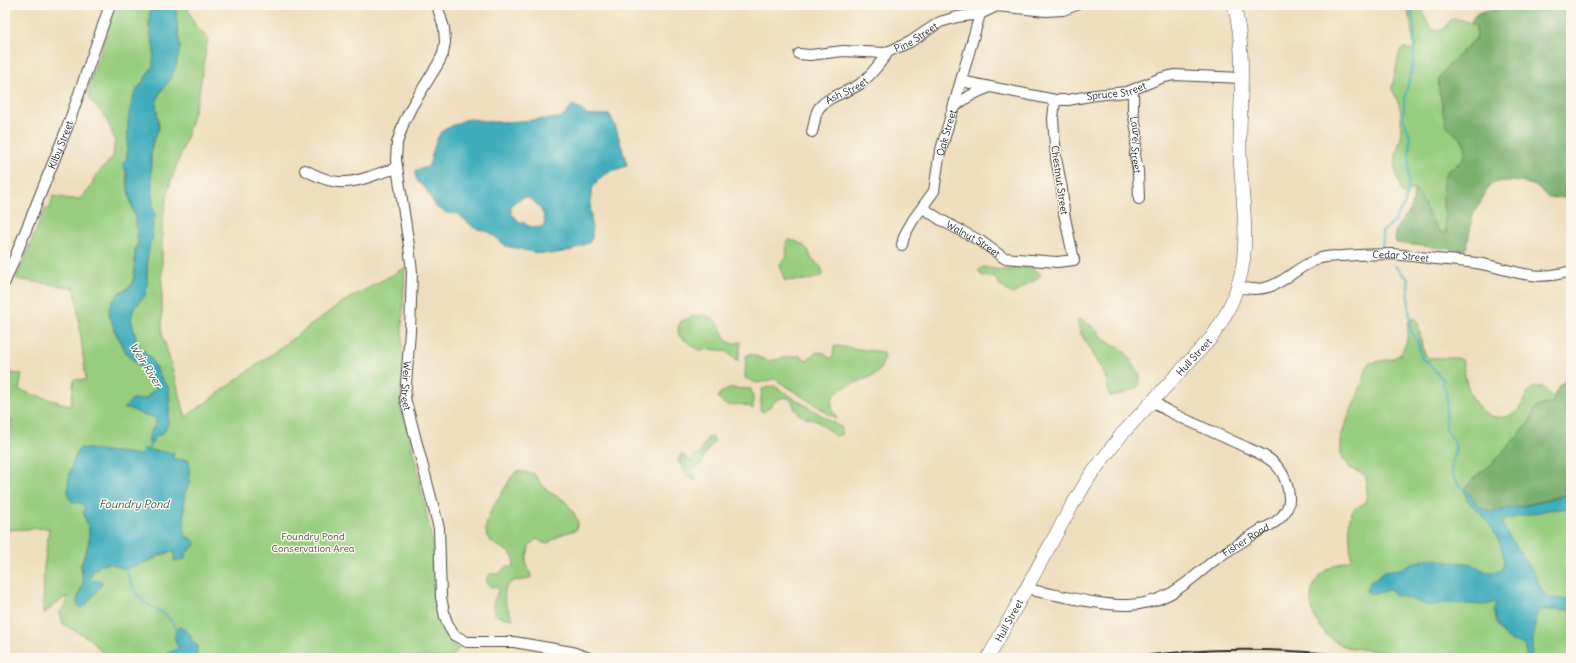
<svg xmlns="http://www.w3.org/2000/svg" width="1576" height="663" viewBox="0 0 1576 663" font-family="Delius,sans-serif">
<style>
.green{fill:#98cd7f;stroke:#627c55;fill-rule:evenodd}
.forest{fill:#7ab06e;stroke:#526e4c}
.water{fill:#3fadbc;stroke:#356c74;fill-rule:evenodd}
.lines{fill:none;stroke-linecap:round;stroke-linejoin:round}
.stream{stroke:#3fadbc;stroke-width:2}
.minor-casing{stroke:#484641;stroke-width:12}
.major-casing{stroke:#484641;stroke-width:14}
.minor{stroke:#fff;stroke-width:10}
.major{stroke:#fff;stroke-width:13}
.rail{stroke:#2b2b2b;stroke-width:2}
.labels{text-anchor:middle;stroke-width:3;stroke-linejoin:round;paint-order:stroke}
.street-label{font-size:10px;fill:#2b2b2b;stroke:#fbf7ec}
.park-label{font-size:10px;fill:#4c5c44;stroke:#fbf7ec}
.water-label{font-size:11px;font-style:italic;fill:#335f65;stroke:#fbf7ec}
</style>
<rect width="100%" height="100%" fill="#fbf7ec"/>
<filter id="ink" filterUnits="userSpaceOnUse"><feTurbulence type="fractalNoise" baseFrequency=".025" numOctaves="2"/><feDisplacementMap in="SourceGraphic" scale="8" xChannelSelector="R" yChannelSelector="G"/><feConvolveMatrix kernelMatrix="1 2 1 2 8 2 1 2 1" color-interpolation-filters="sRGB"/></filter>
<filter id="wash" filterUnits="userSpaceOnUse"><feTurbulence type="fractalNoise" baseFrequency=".012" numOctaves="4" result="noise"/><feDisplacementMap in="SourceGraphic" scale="16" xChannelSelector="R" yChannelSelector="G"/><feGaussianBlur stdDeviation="0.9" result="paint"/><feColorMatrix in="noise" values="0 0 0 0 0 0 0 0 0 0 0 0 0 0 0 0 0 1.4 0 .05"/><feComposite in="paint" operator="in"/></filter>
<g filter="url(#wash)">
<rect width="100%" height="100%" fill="#efdebd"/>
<g class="green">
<path d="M116 5H150L149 27 154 49 153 66 134 95 130 109 127 158 125 161C126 175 127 191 131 204 134 214 137 223 138 233 139 242 135 247 135 254 134 272 138 284 119 293L113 323 114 330 127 354 143 369 146 378 156 383V390L152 391C147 401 142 400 132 400L125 408H129L143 415 151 416 157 420 154 427 152 443 155 435 169 415V388L163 381 149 355 140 347 137 342 131 319 134 307 140 302 147 286V260L150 242 152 240 153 221 155 218 152 197 151 153 153 141 159 128 156 104 159 94 168 82 180 48 175 5H186L196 27 208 38 199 93 186 139 168 190 162 224V333L186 417 341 303 405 268 402 330 403 365 400 406 407 427 414 455 437 564V605L443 629 454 647 459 648 451 658H196L197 646 179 648 168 656 173 658H107L90 639 63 624 60 612 65 605 67 596 43 614 44 567 49 528 5 530V463L12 421 5 419V373L22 374 19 390 71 406 74 379 86 380 75 288 16 279 45 209 50 208 53 196 71 199H79L89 190 96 175 113 157 115 139 105 116 90 100 89 92V85ZM80 448 141 455 174 453 173 459 189 460V483L184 495V532L187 537 193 539 195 546 187 552H172L161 555 150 561 125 568 110 563 101 565 93 572 90 578 93 581H101L77 601 83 583 81 565 89 542V529L83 512 85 509 83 503Z"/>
<path d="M1406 5H1422C1424 15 1426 24 1434 30 1447 30 1444 29 1450 20 1459 17 1467 22 1475 25L1477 34 1476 39 1461 52 1439 91 1447 126 1463 140 1466 150C1464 160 1458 165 1449 169L1443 207 1446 219V232L1443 233C1429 226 1426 205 1418 192L1414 190H1410L1405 197 1401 191 1395 169 1396 155 1401 138V113L1400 107 1392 88 1399 54 1402 49 1406 48 1411 51 1414 48 1412 27Z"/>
<path d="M788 240C794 239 807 246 809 252 812 258 808 253 811 258 816 265 823 265 823 275 814 281 794 281 784 280L780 264 787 256 786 242Z"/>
<path d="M984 267C990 268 997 270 1003 270 1015 270 1030 264 1040 273V276L1014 294C1006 292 998 284 995 277H987L981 275 978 270Z"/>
<path d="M704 315C723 322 718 328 728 342L734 343 741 342 738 361 726 351 711 349 699 350 679 336 678 329 680 322 694 316Z"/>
<path d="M1077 319C1091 321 1098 334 1109 343 1113 346 1119 347 1123 350 1127 354 1139 371 1140 377 1140 379 1139 383 1139 386 1131 391 1120 396 1110 396L1104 372 1080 332Z"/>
<path d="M1412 319H1416L1418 322 1422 347 1426 356 1429 358H1458L1462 360C1466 381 1470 412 1496 417 1502 418 1511 416 1516 412 1527 403 1523 385 1543 387L1553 398 1561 384 1571 374V658H1429L1346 647C1319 637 1299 602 1319 577 1326 568 1340 562 1351 560 1351 550 1347 518 1352 512 1355 507 1361 506 1365 503L1367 494 1366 477 1363 474 1350 468 1344 459 1341 453V436L1363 381 1367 366 1370 363 1392 359 1401 354 1407 340 1408 322Z"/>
<path d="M836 346 882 352C884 356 884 360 882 364 881 366 880 371 878 372 876 374 872 376 870 377 849 387 820 389 837 419L775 379 757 383 745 378 746 356 750 354 769 361 794 356H800L808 361 810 357 817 352 825 353 828 358 833 357 834 347Z"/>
<path d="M774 386 842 428 841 435 835 436C830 432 824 425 818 422 812 418 804 419 798 413 792 408 794 395 781 398 775 399 769 408 764 412L760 410 762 389Z"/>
<path d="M731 388 751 389 753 397V409C750 407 747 405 744 405 731 402 729 411 718 398L719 394Z"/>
<polygon points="712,437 714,441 703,457 702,463 693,470 695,480 687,477 685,469 678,462 680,455 684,455 687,460 692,461 694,456 699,455 707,438"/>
<path d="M518 471 534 474 547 491 564 500 573 511 578 522 576 530 562 534 548 543H543L538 539 535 540 529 546C529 552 526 556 526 562 526 568 531 571 531 577 522 584 514 575 505 589 503 604 508 607 513 619L497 616C487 602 497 601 498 589L495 587 489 586 486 580 490 574H499L505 567H513C520 550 492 547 488 538 480 522 497 501 505 488 509 481 511 475 518 471Z"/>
</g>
<g class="forest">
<path d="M1536 5H1571V197L1548 198 1541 190 1533 185 1520 182 1508 181 1498 182 1490 185 1473 215 1467 247 1465 250H1457L1396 243C1392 226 1400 225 1409 212 1413 206 1413 197 1414 190L1418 192 1421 197 1430 218 1441 233 1446 232C1446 217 1438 184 1446 173 1451 164 1464 167 1466 150 1465 139 1455 135 1448 127 1443 121 1443 110 1442 103 1441 96 1438 89 1438 82 1439 72 1468 46 1476 39L1477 34 1475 25 1470 23C1472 20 1474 15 1478 13 1495 5 1518 14 1536 5Z"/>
<path d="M1571 374V387L1569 402 1571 404V492L1569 494 1499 512C1487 513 1479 508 1472 500 1469 496 1468 492 1464 489L1475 477 1493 463 1529 423 1535 409 1542 405 1553 403C1552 392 1564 381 1571 374Z"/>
</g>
<g class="water">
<path d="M150 5H175L180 48 176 67 168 82 159 94 156 104 159 128 153 141 151 153 152 197 155 218 153 221 152 240 150 242 147 260V286L145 296 134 307 131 319 137 342 140 348 149 355 163 381 169 388 170 402 168 423 165 431 160 435 155 436 152 443 150 445C145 437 154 428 157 420L151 416 143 415 129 408 124 409 132 399C142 400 147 401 152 391L156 390V383L146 378 143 369 127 354 114 329 109 314 110 306 113 301 119 293 127 289 132 285 134 277 135 251 138 243 135 214 131 204 126 170 122 165 127 158 128 121 130 109 134 95 153 66 154 49 149 27Z"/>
<path d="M572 105 580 108 586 115C595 117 602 113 610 115L616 128 627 165 622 168 614 170 602 176 593 187 590 202 592 232V238L590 242 572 250 552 254 537 253 506 246 489 232 474 228 458 214 447 213 436 207 427 191 419 183 416 178V170L428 167C433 157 434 136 444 130 447 128 465 119 469 119 477 119 485 122 493 122 516 122 539 119 561 118L565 115ZM524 197C536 199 544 212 545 223L542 227C535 228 528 227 523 222H520L511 213V206L516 201Z"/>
<path d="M80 448 141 455 143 449 174 453 173 459 189 460V483L184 495V532L187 537 192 539 196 543 187 552 185 559 174 561V552C164 550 147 563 136 566 133 566 130 568 127 568 114 569 111 558 97 568 93 571 91 573 90 578L93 581H101L102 584 87 604 80 608 78 605 77 601 83 583 81 565 89 542V529L83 512 85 509 83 504C81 503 76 503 73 502 61 496 73 456 80 448Z"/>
<path d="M1464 489C1475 496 1474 509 1492 512L1541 502 1569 494 1571 492V508L1548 510 1504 520 1502 522V525L1533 571 1542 591 1550 598 1571 600V610H1539L1536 618 1531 658H1526V649L1525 646C1519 642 1512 642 1507 638 1499 632 1490 614 1496 605L1495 602 1486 605 1445 603 1429 606 1401 596 1394 595 1392 590C1383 590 1376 596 1367 592L1366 590 1369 583 1385 571 1399 569 1429 558 1449 562 1467 563 1480 568 1487 572H1494L1501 570C1511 556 1492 528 1483 516 1479 511 1472 507 1468 501 1466 498 1465 493 1464 489Z"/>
<path d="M180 627 189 633 191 636V640C199 644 197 649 196 658H173L168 656 167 653 179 648C174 641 173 636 178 628Z"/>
</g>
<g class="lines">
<g class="stream">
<polyline points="1381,250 1383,243 1382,232 1393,223 1405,203 1408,188 1410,136 1404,120 1404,102 1414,58 1415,27 1410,5"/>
<path d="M1395 266 1404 275 1408 278 1409 307 1411 331 1417 340 1422 359 1428 362 1443 380 1442 383C1452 398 1443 413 1446 428 1447 434 1454 438 1455 444 1457 456 1447 466 1453 477 1455 482 1461 486 1465 491"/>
<polyline points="149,451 150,445"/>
<polyline points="126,567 128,576 137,595 146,603 166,615 178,630"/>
</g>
</g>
</g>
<g filter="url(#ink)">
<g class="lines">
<g class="minor-casing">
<g id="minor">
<path id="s1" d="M437 5 444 28 445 42 443 54 438 64 412 106 404 122 397 143 396 160 409 246 412 272 410 331 405 398 439 528 441 597 445 617 449 627 454 635 467 642H514L572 652 589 658"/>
<path id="s2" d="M799 54 810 55 843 51 885 53 910 42 940 22 957 17 980 14 997 6 1046 11 1063 10 1076 5"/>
<path id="s3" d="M961 81 1055 100H1068L1095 95 1127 92 1161 78 1174 75 1242 78"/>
<path id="s4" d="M1133 90V111L1137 134 1135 155 1138 171 1139 199"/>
<path d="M953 109C963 98 976 92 990 87"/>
<path id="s5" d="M812 132C815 124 814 115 819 108 829 95 847 93 860 84 872 75 880 63 889 51"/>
<path d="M305 170C329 183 343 186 369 177 378 174 387 170 397 169"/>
<path id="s6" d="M923 208 941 220 982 242 1004 258 1057 262 1074 260 1064 213 1062 189 1056 158 1053 119 1055 100"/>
<path id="s7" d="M902 245 904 236 913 220 934 191 939 157 980 14"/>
<path id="s8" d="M5 282 67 128 110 5"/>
<path id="s9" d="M1237 287C1279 296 1285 272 1318 259 1325 256 1334 256 1342 256 1358 255 1374 254 1391 254 1406 255 1421 257 1436 259 1449 260 1463 261 1476 263 1514 269 1530 283 1571 271"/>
<path id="s10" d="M1027 587 1036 591C1063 596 1102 606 1129 605 1169 603 1187 582 1216 559 1231 548 1247 539 1262 529 1275 524 1289 514 1289 499 1289 487 1284 473 1276 465 1267 455 1251 450 1239 444 1215 433 1190 422 1166 410L1153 401"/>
</g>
</g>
<g class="major-casing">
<g id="major">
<path id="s11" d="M988 658 1071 507 1090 476 1122 434 1211 338C1226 317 1237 294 1242 269 1249 231 1241 192 1240 153 1239 103 1247 54 1234 5"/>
</g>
</g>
<use href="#minor" class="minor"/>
<use href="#major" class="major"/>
<path class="rail" d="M1126 658C1205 647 1284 647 1363 658"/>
</g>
</g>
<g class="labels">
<g class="street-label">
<text dy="4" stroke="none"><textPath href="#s2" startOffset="121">Pine Street</textPath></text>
<text dy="4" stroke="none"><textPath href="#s5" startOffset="58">Ash Street</textPath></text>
<text dy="4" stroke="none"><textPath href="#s3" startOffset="158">Spruce Street</textPath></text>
<text dy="4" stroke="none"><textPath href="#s7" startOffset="123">Oak Street</textPath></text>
<text dy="4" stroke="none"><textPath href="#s8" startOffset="148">Kilby Street</textPath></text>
<text dy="4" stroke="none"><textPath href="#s4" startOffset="55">Laurel Street</textPath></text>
<text transform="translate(1060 180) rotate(82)" y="4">Chestnut Street</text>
<text dy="4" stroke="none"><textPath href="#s6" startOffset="59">Walnut Street</textPath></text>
<text dy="4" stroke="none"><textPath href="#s9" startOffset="172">Cedar Street</textPath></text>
<text dy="4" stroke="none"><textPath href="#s11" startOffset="367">Hull Street</textPath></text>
<text dy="4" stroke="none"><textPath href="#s1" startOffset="395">Weir Street</textPath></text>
<text dy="4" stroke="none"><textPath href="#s10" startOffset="240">Fisher Road</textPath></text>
<text dy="4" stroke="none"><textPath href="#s11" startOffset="43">Hull Street</textPath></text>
</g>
<g class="park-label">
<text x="313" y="540">Foundry Pond<tspan x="313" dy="12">Conservation Area</tspan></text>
</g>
<g class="water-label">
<text transform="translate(146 365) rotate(58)" y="4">Weir River</text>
<text x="134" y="508">Foundry Pond</text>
</g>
</g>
<rect width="1576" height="663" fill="none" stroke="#fbf7ec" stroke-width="20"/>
</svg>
